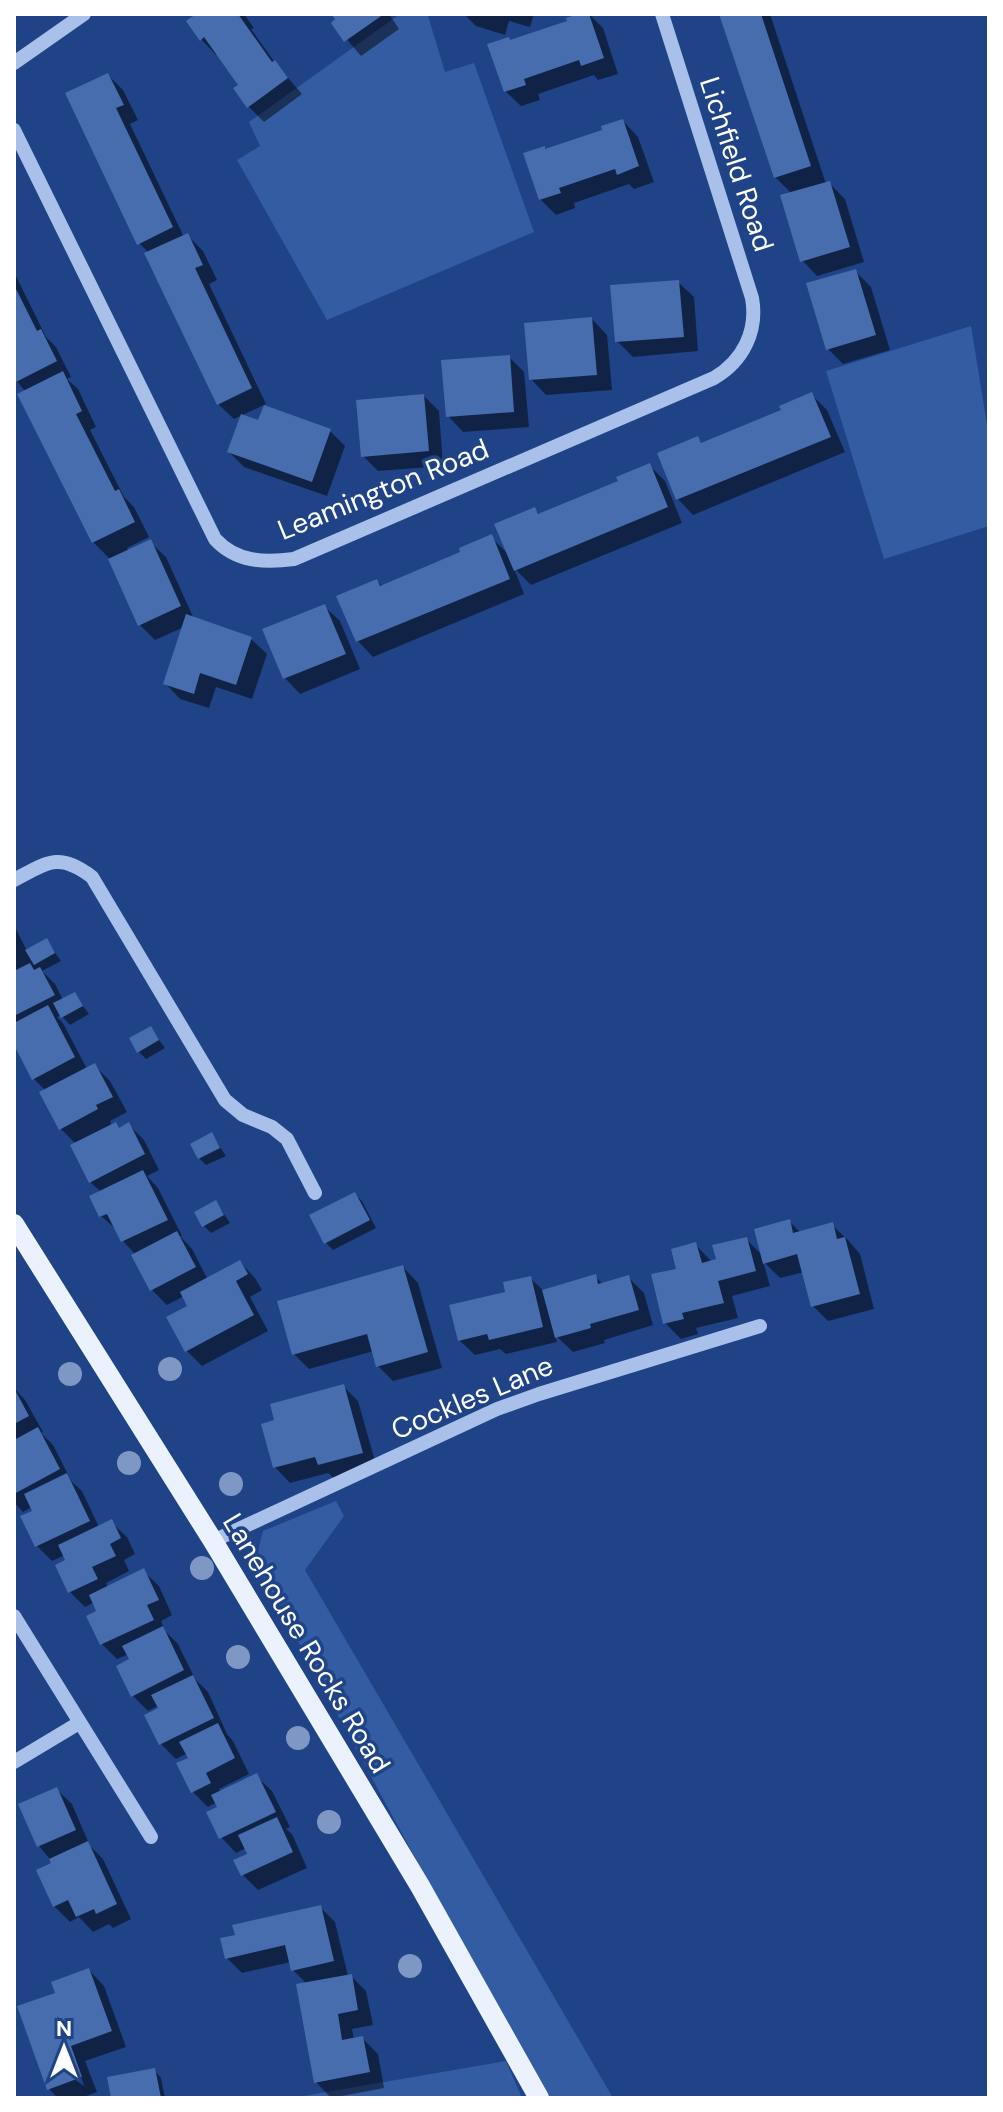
<svg xmlns="http://www.w3.org/2000/svg" width="1003" height="2112" viewBox="0 0 1003 2112" font-family="'DM Sans',sans-serif">
<style>
.green{fill:#335ca3}
.shadow{fill:#0007}
.building{fill:#476dae}
.lines{fill:none;stroke-linecap:round;stroke-linejoin:round}
.minor{stroke:#a8c0ea;stroke-width:14}
.major{stroke:#ecf1fe;stroke-width:20}
.tree{fill:#7e97c5}
.labels{text-anchor:middle;stroke-width:7;stroke-linejoin:round;paint-order:stroke}
.street-label{font-size:28px;fill:#fff;stroke:#1f4386}
</style>
<rect width="100%" height="100%" fill="#1f4386"/>
<g class="green">
<polygon points="400,14 428,16 445,72 474,63 534,232 327,320 237,160 260,146 249,122"/>
<polygon points="971,326 989,437 989,526 884,559 826,371"/>
<polygon points="336,1501 344,1516 305,1570 613,2098 545,2098 255,1562 263,1531"/>
<polygon points="506,2061 522,2098 295,2098 303,2096"/>
</g>
<g class="shadow">
<polygon points="200,14 244,14 254,28 251,29 276,64 302,94 264,122 248,106 240,85 218,53 216,55 201,39"/>
<polygon points="334,14 389,14 399,29 361,56 333,23 338,20"/>
<polygon points="464,14 534,14 530,27 509,21 505,35 476,26"/>
<polygon points="585,14 589,14 603,28 618,74 598,80 594,75 538,94 540,100 521,106 505,91 511,42 570,22"/>
<polygon points="721,14 770,14 826,184 829,183 845,199 864,262 817,276 802,260 792,194 775,177"/>
<polygon points="108,75 123,90 138,120 130,124 184,237 187,235 203,251 217,280 209,284 266,404 234,419 218,404 149,253 139,243"/>
<polygon points="623,121 638,137 654,182 634,189 629,184 574,203 575,208 556,215 540,199 544,148 547,151 605,131"/>
<polygon points="855,271 871,287 890,350 843,364 828,349"/>
<polygon points="14,272 46,337 56,347 71,377 67,379 78,389 96,427 90,430 124,497 134,507 149,537 127,548 129,552 150,542 166,557 194,619 251,639 267,654 252,699 216,687 209,708 180,699 165,683 184,627 155,640 140,625 111,560 93,542 26,392 14,378"/>
<polygon points="678,282 694,297 698,351 633,357 617,341"/>
<polygon points="592,319 607,335 612,390 546,395 531,379"/>
<polygon points="509,357 524,372 529,427 463,432 448,416"/>
<polygon points="812,395 827,410 845,452 693,515 678,499 659,454 697,438 703,444 784,411"/>
<polygon points="424,396 439,411 443,466 378,471 363,456"/>
<polygon points="259,423 330,431 345,446 327,496 244,467 229,452"/>
<polygon points="649,465 665,481 682,523 531,585 514,568 524,594 373,657 358,641 339,597 377,581 383,587 463,554 491,537 508,554 535,510 540,515 620,482"/>
<polygon points="324,606 340,621 360,669 300,694 285,678"/>
<polygon points="14,925 27,951 46,940 61,961 42,971 55,984 63,1000 74,994 89,1014 70,1025 61,1015 57,1017 63,1023 87,1069 94,1065 110,1081 127,1112 110,1121 112,1126 120,1129 129,1125 144,1140 159,1170 147,1176 158,1188 182,1236 180,1236 192,1249 208,1280 240,1262 255,1278 262,1290 250,1297 268,1331 202,1366 187,1351 190,1306 184,1296 167,1305 152,1290 136,1255 123,1241 118,1231 101,1216 101,1192 90,1182 76,1144 61,1129 46,1091 34,1079 14,1041"/>
<polygon points="150,1028 165,1048 146,1059 139,1052"/>
<polygon points="212,1135 226,1156 206,1165 199,1158"/>
<polygon points="354,1194 362,1201 376,1228 333,1250 326,1243"/>
<polygon points="216,1202 230,1223 211,1233 204,1226"/>
<polygon points="789,1221 801,1233 832,1225 848,1240 860,1254 874,1309 828,1321 813,1306 804,1272 780,1278 763,1261 770,1286 732,1296 738,1318 696,1328 698,1334 681,1339 665,1323 678,1270 696,1245 712,1262 746,1239 763,1256"/>
<polygon points="403,1267 418,1283 442,1368 393,1381 378,1366 374,1351 309,1369 294,1354"/>
<polygon points="595,1277 603,1284 628,1277 644,1293 653,1325 604,1340 605,1343 573,1352 555,1335 557,1342 506,1354 500,1349 475,1355 459,1340 508,1293 530,1278 544,1291"/>
<polygon points="343,1386 358,1401 377,1468 335,1479 328,1473 290,1483 275,1467 276,1421"/>
<polygon points="14,1388 25,1400 43,1432 41,1433 53,1445 72,1482 82,1491 99,1527 111,1522 127,1537 135,1554 124,1560 129,1571 106,1583 108,1588 143,1571 159,1586 172,1615 161,1621 166,1632 178,1644 195,1679 208,1692 227,1734 233,1741 249,1774 219,1789 222,1793 256,1776 272,1791 290,1827 286,1829 292,1834 307,1868 258,1890 243,1875 250,1854 246,1848 236,1853 221,1837 220,1808 217,1802 208,1807 193,1792 188,1753 176,1759 161,1744 159,1705 148,1711 132,1695 132,1660 129,1654 117,1659 102,1644 99,1612 95,1602 85,1607 70,1592 65,1555 52,1561 37,1546 32,1507 23,1512 14,1502"/>
<polygon points="56,1789 72,1804 90,1846 103,1859 131,1919 113,1928 109,1924 93,1932 79,1917 70,1922 54,1906 54,1864 39,1846"/>
<polygon points="320,1907 335,1922 348,1976 351,1976 366,1991 373,2025 352,2029 354,2040 362,2038 378,2054 384,2088 331,2098 316,2082 307,1984 293,1970 291,1962 242,1973 227,1958"/>
<polygon points="89,1970 104,1986 126,2047 85,2061 97,2092 81,2098 58,2098 49,2089 58,1994"/>
<polygon points="154,2070 161,2078 165,2098 113,2098"/>
</g>
<g class="building">
<polygon points="196,14 238,14 272,62 275,60 288,78 247,108 233,88 238,85 204,37 200,41 186,21"/>
<polygon points="331,14 384,14 344,42 331,23 335,19"/>
<polygon points="578,14 589,14 604,58 581,66 579,60 524,79 526,85 504,92 487,44 509,37 510,40 567,21 566,18"/>
<polygon points="719,14 761,14 811,166 774,178"/>
<polygon points="108,73 124,105 116,108 173,227 137,245 65,93"/>
<polygon points="623,119 639,166 617,175 615,169 559,188 561,193 539,200 523,153 545,146 545,149 602,130 601,126"/>
<polygon points="830,181 850,247 800,262 780,195"/>
<polygon points="188,233 203,265 195,268 252,388 217,405 144,253"/>
<polygon points="856,269 876,335 826,350 806,283"/>
<polygon points="679,280 684,337 615,342 610,285"/>
<polygon points="14,285 37,331 41,329 57,361 14,383"/>
<polygon points="592,317 597,375 529,380 524,323"/>
<polygon points="510,355 514,412 446,417 441,360"/>
<polygon points="63,371 82,411 76,414 115,491 119,489 135,522 92,543 17,394"/>
<polygon points="812,392 831,437 676,500 657,453 698,436 701,443 781,410 779,406"/>
<polygon points="424,394 429,451 361,457 356,400"/>
<polygon points="264,405 331,429 312,482 227,452 241,414 258,420"/>
<polygon points="650,463 668,507 514,571 494,524 535,507 538,514 618,481 616,477"/>
<polygon points="492,534 510,579 356,642 336,596 377,579 380,586 460,552 459,548"/>
<polygon points="151,539 181,606 138,626 108,559"/>
<polygon points="325,604 346,654 283,679 262,629"/>
<polygon points="186,614 252,637 236,685 200,673 194,694 163,684"/>
<polygon points="47,938 55,953 34,965 25,950"/>
<polygon points="30,963 34,970 40,967 55,995 14,1016 14,971"/>
<polygon points="75,992 83,1006 61,1018 53,1003"/>
<polygon points="48,1005 75,1057 32,1080 14,1045 14,1023"/>
<polygon points="151,1026 159,1040 137,1053 129,1038"/>
<polygon points="95,1063 113,1097 96,1105 98,1109 59,1130 39,1092"/>
<polygon points="116,1122 119,1128 129,1122 145,1154 89,1183 70,1145"/>
<polygon points="212,1132 220,1148 198,1159 190,1144"/>
<polygon points="143,1170 168,1220 121,1242 107,1214 99,1217 89,1196"/>
<polygon points="355,1192 370,1220 324,1244 309,1215"/>
<polygon points="216,1200 224,1215 202,1227 194,1212"/>
<polygon points="790,1219 793,1233 833,1222 837,1239 845,1237 860,1294 811,1307 797,1254 763,1264 754,1229"/>
<polygon points="177,1231 196,1267 150,1291 131,1255"/>
<polygon points="747,1237 756,1271 718,1281 724,1303 682,1313 684,1319 663,1324 651,1274 676,1269 671,1249 696,1242 702,1263 716,1259 712,1245"/>
<polygon points="240,1260 248,1274 236,1281 254,1315 185,1352 166,1317 187,1306 180,1292"/>
<polygon points="403,1265 428,1352 376,1367 367,1334 292,1355 277,1301"/>
<polygon points="596,1274 598,1284 629,1275 639,1310 590,1324 591,1328 555,1338 542,1290"/>
<polygon points="531,1276 543,1327 489,1340 487,1334 458,1341 449,1305 505,1292 503,1282"/>
<polygon points="344,1384 363,1453 318,1465 315,1457 273,1468 261,1424 274,1420 270,1404"/>
<polygon points="14,1388 29,1416 14,1424"/>
<polygon points="38,1427 60,1469 14,1494 14,1440"/>
<polygon points="67,1473 90,1521 35,1547 20,1516 32,1511 24,1494"/>
<polygon points="112,1519 121,1538 110,1544 116,1556 92,1567 98,1579 68,1593 55,1565 65,1560 58,1545"/>
<polygon points="144,1568 159,1600 147,1605 154,1620 100,1645 86,1616 96,1611 89,1595"/>
<polygon points="163,1626 184,1670 131,1697 116,1666 129,1659 122,1646"/>
<polygon points="193,1675 214,1718 159,1745 144,1715 158,1708 151,1695"/>
<polygon points="218,1723 235,1758 206,1773 211,1783 191,1793 176,1763 188,1758 179,1742"/>
<polygon points="257,1773 276,1812 219,1839 206,1812 217,1807 211,1795"/>
<polygon points="57,1787 76,1830 37,1847 18,1804"/>
<polygon points="277,1817 293,1852 241,1876 233,1860 247,1854 238,1835"/>
<polygon points="88,1841 117,1904 96,1914 94,1909 76,1917 68,1900 53,1907 36,1870 51,1863 49,1859"/>
<polygon points="321,1905 334,1961 291,1971 285,1945 225,1959 220,1938 235,1935 232,1925"/>
<polygon points="89,1968 112,2031 71,2046 82,2077 47,2090 17,2006 55,1993 51,1982"/>
<polygon points="352,1974 358,2010 338,2014 342,2040 363,2036 370,2072 314,2083 296,1984"/>
<polygon points="155,2068 161,2098 111,2098 107,2077"/>
</g>
<g class="lines">
<g class="minor">
<polyline points="14,63 84,14"/>
<path d="M14 130 215 539C236 562 264 563 294 559L714 378C743 361 758 331 752 298L662 14"/>
<path d="M14 880C48 862 59 852 92 877L225 1100 243 1115 272 1127 287 1139 315 1193"/>
<polyline points="213,1541 497,1409 539,1394 760,1326"/>
<polyline points="14,1616 151,1837"/>
<polyline points="14,1762 79,1723"/>
</g>
<polyline class="major" points="14,1224 213,1541 420,1886 539,2098"/>
</g>
<g class="tree">
<circle cx="170" cy="1369" r="12"/>
<circle cx="70" cy="1374" r="12"/>
<circle cx="129" cy="1463" r="12"/>
<circle cx="231" cy="1484" r="12"/>
<circle cx="202" cy="1568" r="12"/>
<circle cx="238" cy="1657" r="12"/>
<circle cx="298" cy="1738" r="12"/>
<circle cx="329" cy="1822" r="12"/>
<circle cx="410" cy="1966" r="12"/>
</g>
<g class="labels">
<g class="street-label">
<text transform="translate(737 164) rotate(72)" y="10">Lichfield Road</text>
<text transform="translate(383 489) rotate(-22)" y="10">Leamington Road</text>
<text transform="translate(472 1397) rotate(-23)" y="10">Cockles Lane</text>
<text transform="translate(307 1643) rotate(59)" y="10">Lanehouse Rocks Road</text>
</g>
</g>
<rect width="1003" height="2112" fill="none" stroke="#ffffff" stroke-width="32"/>
<g transform="translate(64 2048)" stroke="#1f4386" stroke-width="6" paint-order="stroke">
<path d="M0-6L14 30L0 20L-14 30Z" fill="#ffffff"/>
<text y="-12" font-size="22" font-weight="bold" text-anchor="middle" fill="#ffffff">N</text>
</g>
</svg>
